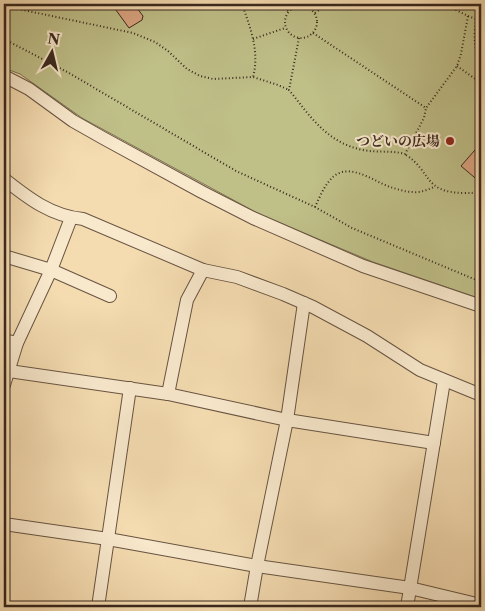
<svg xmlns="http://www.w3.org/2000/svg" width="485" height="611" viewBox="0 0 485 611" font-family="'Libre Caslon Text','Noto Serif JP',serif">
<style>
.green{fill:#bfbf88;stroke:#7c7352}
.building{fill:#daa480;stroke:#39271d}
.lines{fill:none;stroke-linecap:round;stroke-linejoin:round}
.street-casing{stroke:#685442;stroke-width:14}
.path{stroke:#39271d;stroke-width:2;stroke-dasharray:1 2.5;stroke-linecap:butt}
.street{stroke:#f8e8cc;stroke-width:12}
.poi-dot{fill:#8f2418;stroke:#f8e8cc;stroke-width:2}
.labels{text-anchor:middle;stroke-width:4;stroke-linejoin:round;paint-order:stroke}
.poi-label{font-size:14px;font-weight:bold;fill:#39271d;stroke:#f8e8cc;text-anchor:end}
</style>
<rect width="100%" height="100%" fill="#f4dbb0"/>
<filter id="stains"><feTurbulence type="fractalNoise" baseFrequency=".004" numOctaves="4"/><feColorMatrix values="0 0 0 0 .2 0 0 0 0 .09 0 0 0 0 .02 0 0 0 .5 -.17"/></filter>
<radialGradient id="worn" r=".72"><stop offset=".6" stop-color="#630" stop-opacity="0"/><stop offset="1" stop-color="#630" stop-opacity=".3"/></radialGradient>
<polygon class="green" points="4,4 481,4 481,299 373,262 261,215 82,118 20,74 4,68"/>
<g class="building">
<polygon points="116,4 134,4 143,16 142,20 129,28 113,6"/>
<polygon points="481,143 481,183 461,166"/>
</g>
<g class="lines">
<g class="street-casing">
<g id="street">
<polyline points="4,76 29,89 73,121 103,138 202,192 253,218 363,266 481,306"/>
<path d="M4 179C28 198 51 216 83 219L203 270 237 277 283 294 313 307 367 336 420 370 481 395"/>
<polyline points="4,256 51,270 110,296"/>
<polyline points="4,340 17,343"/>
<polyline points="9,371 168,394 287,420 434,443"/>
<polyline points="4,385 17,343 51,270 71,218"/>
<polyline points="168,394 187,300 203,270"/>
<polyline points="4,524 108,539 257,566 410,588 481,605"/>
<polyline points="98,607 130,388"/>
<polyline points="250,607 257,566 287,420 304,303"/>
<polyline points="407,607 444,381"/>
</g>
</g>
<g class="path">
<path d="M242 4C250 27 260 52 253 77"/>
<polyline points="279,4 288,11"/>
<circle cx="301" cy="22" r="16"/>
<polyline points="4,6 133,33 155,42 168,51 187,69 200,76 213,79 253,77 278,85 289,90"/>
<polyline points="315,13 327,4"/>
<polyline points="468,16 476,19 481,4"/>
<path d="M476 19C474 33 473 49 481 62"/>
<polyline points="313,33 426,108 457,66 461,54 468,16 444,4"/>
<path d="M299 38 289 90C310 116 327 143 363 150 377 153 391 150 405 154L424 118 426 108"/>
<polyline points="4,39 69,73 236,171 315,207 352,228 481,282"/>
<polyline points="253,39 285,28"/>
<polyline points="457,66 481,83"/>
<path d="M406 155C432 172 423 192 463 193 470 193 475 194 481 189"/>
<polyline points="476,193 481,200"/>
<path d="M315 207C319 199 323 188 330 180 347 160 371 180 390 187 397 189 405 192 412 192 420 193 427 190 434 187"/>
</g>
<use href="#street" class="street"/>
</g>
<circle class="poi-dot" cx="450" cy="141" r="5"/>
<g class="labels">
<g class="poi-label">
<text x="440" y="146">つどいの広場</text>
</g>
</g>
<rect width="485" height="611" fill="none" stroke="#f4dbb0" stroke-width="20"/>
<rect x="5" y="5" width="475" height="601" fill="none" stroke="#39271d" stroke-width="2.5"/>
<rect x="10" y="10" width="465" height="591" fill="none" stroke="#39271d"/>
<g transform="translate(52 52) rotate(8)" stroke="#f8e8cc" stroke-width="4" paint-order="stroke">
<path d="M0-4L9 19L0 12L-9 19Z" fill="#39271d"/>
<text y="-8" font-size="14" font-weight="bold" text-anchor="middle" fill="#39271d">N</text>
</g>
<rect width="100%" height="100%" filter="url(#stains)"/>
<rect width="100%" height="100%" fill="url(#worn)"/>
</svg>
